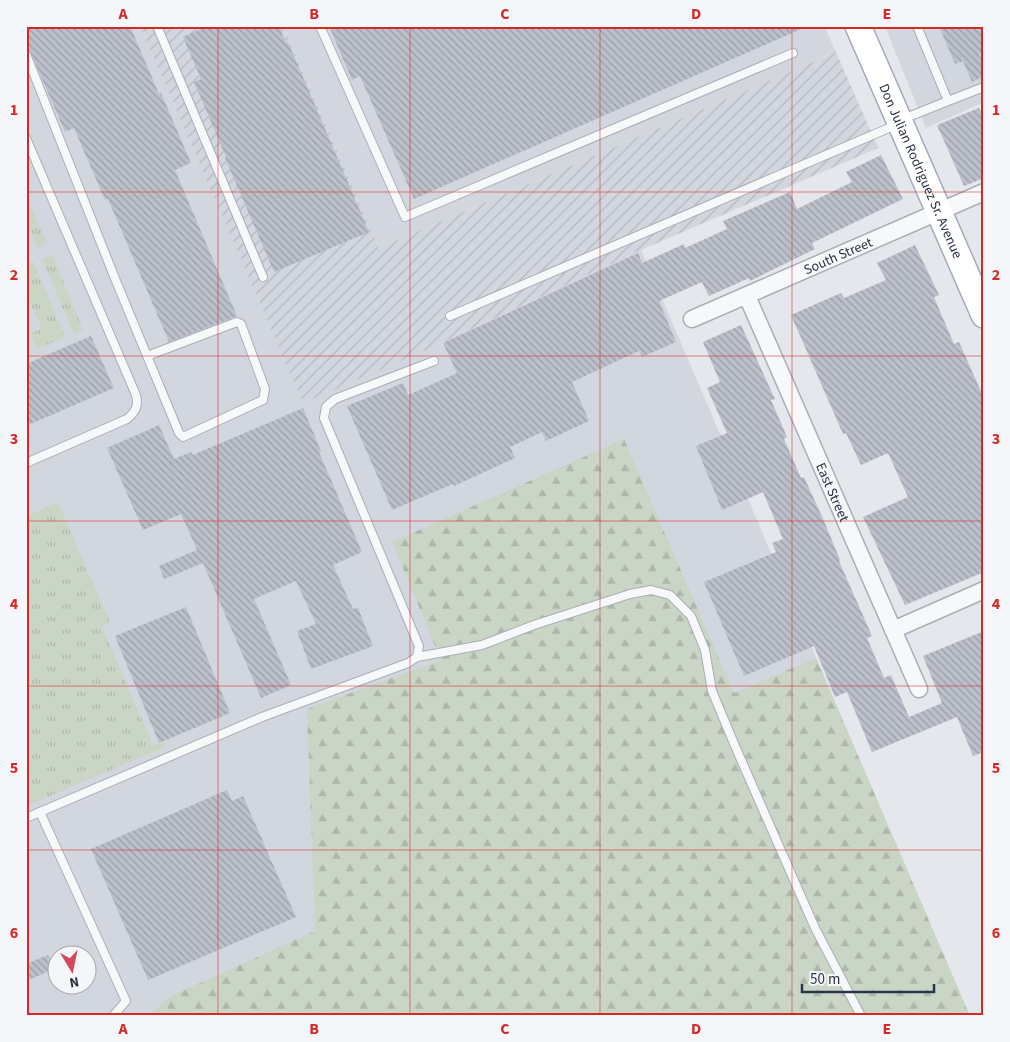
<svg xmlns="http://www.w3.org/2000/svg" width="1010" height="1042" viewBox="0 0 1010 1042" font-family="'Source Sans 3',sans-serif">
<style>
.built{fill:#d2d6de;fill-rule:evenodd}
.industrial{fill:url(#industrial-furrows)}
.grass{fill:url(#grass-tufts)}
.forest{fill:url(#forest-firs)}
.building{fill:url(#building-back-hatch)}
.lines{fill:none;stroke-linecap:round;stroke-linejoin:round}
.service-casing{stroke:#a9aeb7;stroke-width:10}
.minor-casing{stroke:#a9aeb7;stroke-width:19}
.primary-casing{stroke:#a3abb8;stroke-width:28}
.service{stroke:#f7f8fa;stroke-width:8}
.minor{stroke:#f7f8fa;stroke-width:16}
.primary{stroke:#fff;stroke-width:25}
.grid{fill:none;stroke:#d62828;stroke-width:1;stroke-opacity:0.55}
.labels{text-anchor:middle;stroke-width:4;stroke-linejoin:round;paint-order:stroke}
.street-label{font-size:14px;fill:#2b3445;stroke:#f4f6f9}
.neatline{fill:none;stroke:#d62828;stroke-width:2}
.grid-label{font-size:16px;text-anchor:middle;font-weight:bold;fill:#d62828}
</style>
<defs>
<pattern id="industrial-furrows" width="10" height="10" patternUnits="userSpaceOnUse" patternTransform="scale(1.25)"><rect width="10" height="10" fill="#d2d6de"/><path d="M-1 1l2-2M0 10L10 0M9 11l2-2" fill="none" stroke="#b4b8c0"/></pattern>
<pattern id="grass-tufts" width="24" height="20" patternUnits="userSpaceOnUse" patternTransform="scale(1.25)"><rect width="24" height="20" fill="#c9d6c5"/><path d="M3 7l-1-3M5 7V3M7 7l1-3M15 17l-1-3M17 17v-4M19 17l1-3" fill="none" stroke="#adb8ab"/></pattern>
<pattern id="forest-firs" width="22" height="20" patternUnits="userSpaceOnUse" patternTransform="scale(1.25)"><rect width="22" height="20" fill="#c9d6c5"/><path d="M5 1l3.5 6h-7zM16 11l3.5 6h-7z" fill="#adb8ab"/></pattern>
<pattern id="building-back-hatch" width="6" height="6" patternUnits="userSpaceOnUse" patternTransform="scale(1.25)"><rect width="6" height="6" fill="#bbc0ca"/><path d="M-1 5l2 2M0 0l6 6M5-1l2 2" fill="none" stroke="#989da6"/></pattern>
</defs>
<rect width="100%" height="100%" fill="#e4e7ec"/>
<g class="built">
<path d="M26 26H140L303 402 424 351 641 250 970 1016H26ZM58 954H88V984H58Z"/>
<polygon points="283,26 824,26 836,52 379,248"/>
<polygon points="885,26 984,26 984,102 926,128"/>
</g>
<polygon class="industrial" points="140,26 283,26 379,248 836,52 878,148 641,250 424,351 303,403"/>
<g class="grass">
<polygon points="26,196 47,243 37,247 26,222"/>
<polygon points="52,255 83,330 74,334 42,259"/>
<polygon points="33,261 65,337 37,349 30,334 42,329 26,292 26,264"/>
<polygon points="58,502 110,623 102,627 153,745 163,742 165,747 26,806 26,516"/>
</g>
<polygon class="forest" points="624,439 734,693 816,658 970,1016 149,1016 169,997 315,931 307,709 441,660 392,542"/>
<g class="building">
<polygon points="26,26 130,26 159,94 161,93 191,163 175,170 237,316 169,342 108,199 105,200 74,128 65,132 26,42"/>
<polygon points="208,26 279,26 286,43 288,42 369,232 274,272 225,158 226,157 194,82 201,79 183,37"/>
<polygon points="329,26 808,26 414,199 360,76 352,80"/>
<polygon points="939,26 984,26 984,52 979,54 984,65 984,76 972,82 963,61 955,64"/>
<polygon points="979,108 984,118 984,178 964,186 937,125"/>
<polygon points="881,155 903,199 812,243 815,249 750,281 749,278 709,296 702,282 659,301 676,342 642,357 639,351 572,382 589,421 546,441 542,432 510,447 515,458 454,486 453,484 392,510 347,406 403,383 408,395 457,373 443,343 638,253 642,263 684,244 685,248 727,229 723,221 790,192 797,209 852,182 846,172"/>
<polygon points="915,245 939,295 934,297 954,344 959,342 984,398 984,572 905,605 863,517 908,497 888,453 861,465 846,433 843,434 791,315 841,293 844,298 886,280 877,263"/>
<polygon points="741,325 775,399 771,400 787,437 784,439 801,478 804,477 824,521 840,560 839,561 872,636 867,638 884,678 891,675 909,717 942,703 923,656 984,631 984,752 973,756 957,717 872,752 847,692 835,697 814,646 744,676 704,582 776,552 772,543 783,539 763,492 722,510 696,446 727,433 707,388 720,382 703,342"/>
<polygon points="91,336 114,388 26,426 26,364"/>
<polygon points="303,408 321,451 319,452 362,552 333,565 353,609 358,608 373,646 311,669 297,631 316,624 296,581 254,599 291,685 261,698 203,563 164,579 159,566 197,550 181,514 143,530 107,448 159,425 174,459 191,452 193,455"/>
<polygon points="186,607 230,713 159,743 115,636"/>
<polygon points="227,790 232,801 243,796 296,917 148,980 91,849"/>
<polygon points="48,955 54,969 26,981 26,964"/>
</g>
<g class="lines">
<g class="service-casing">
<g id="service">
<polyline points="157,26 263,277"/>
<polyline points="320,26 405,217 793,53"/>
<polyline points="26,54 116,281 179,433 183,437 263,400 265,389 241,324 237,322 147,356"/>
<polyline points="948,101 984,87"/>
<polyline points="903,119 948,101 917,26"/>
<path d="M26 138 136 395C139 407 135 412 127 419L26 463"/>
<polyline points="450,316 896,125"/>
<polyline points="417,657 482,645 534,625 630,594 651,590 670,595 691,616 705,650 712,691 735,746 815,928 861,1016"/>
<polyline points="40,812 126,1001 113,1016"/>
<polyline points="26,818 262,717 408,663 417,657 419,646 416,639 324,418 326,407 335,399 434,361"/>
</g>
</g>
<g class="minor-casing">
<g id="minor">
<path id="s1" d="M747 296 919 689"/>
<path id="s2" d="M692 319 984 192"/>
<polyline points="893,630 984,590"/>
</g>
</g>
<g class="primary-casing">
<g id="primary">
<path id="s3" d="M858 26 984 315"/>
</g>
</g>
<use href="#service" class="service"/>
<use href="#minor" class="minor"/>
<use href="#primary" class="primary"/>
</g>
<path class="grid" d="M218 26V1016M410 26V1016M600 26V1016M792 26V1016M26 192H984M26 356H984M26 521H984M26 686H984M26 850H984"/>
<g class="labels">
<g class="street-label">
<text dy="5" stroke="none"><textPath href="#s3" startOffset="158">Don Julian Rodriguez Sr. Avenue</textPath></text>
<text dy="5" stroke="none"><textPath href="#s2" startOffset="159">South Street</textPath></text>
<text dy="5" stroke="none"><textPath href="#s1" startOffset="214">East Street</textPath></text>
</g>
</g>
<rect width="1010" height="1042" fill="none" stroke="#f4f6f9" stroke-width="55"/>
<g transform="translate(72 970) rotate(170)"><circle r="24" fill="#f4f6f9" stroke="#a4a8b1"/>
<path d="M0-4L9 19L0 12L-9 19Z" fill="#d1495b"/>
<text y="-8" font-size="14" font-weight="bold" text-anchor="middle" fill="#2b3445">N</text>
</g>
<path d="M802 984v8h132v-8" fill="none" stroke="#2b3445" stroke-width="2.5"/>
<text x="810" y="984" font-size="15" fill="#2b3445" stroke="#f4f6f9" stroke-width="4" paint-order="stroke">50 m</text>
<rect x="28" y="28" width="954" height="986" class="neatline"/>
<g class="grid-label">
<text x="123" y="19">A</text>
<text x="314" y="19">B</text>
<text x="505" y="19">C</text>
<text x="696" y="19">D</text>
<text x="887" y="19">E</text>
<text x="14" y="115">1</text>
<text x="996" y="115">1</text>
<text x="14" y="280">2</text>
<text x="996" y="280">2</text>
<text x="14" y="444">3</text>
<text x="996" y="444">3</text>
<text x="14" y="609">4</text>
<text x="996" y="609">4</text>
<text x="14" y="773">5</text>
<text x="996" y="773">5</text>
<text x="14" y="938">6</text>
<text x="996" y="938">6</text>
<text x="123" y="1034">A</text>
<text x="314" y="1034">B</text>
<text x="505" y="1034">C</text>
<text x="696" y="1034">D</text>
<text x="887" y="1034">E</text>
</g>
</svg>
